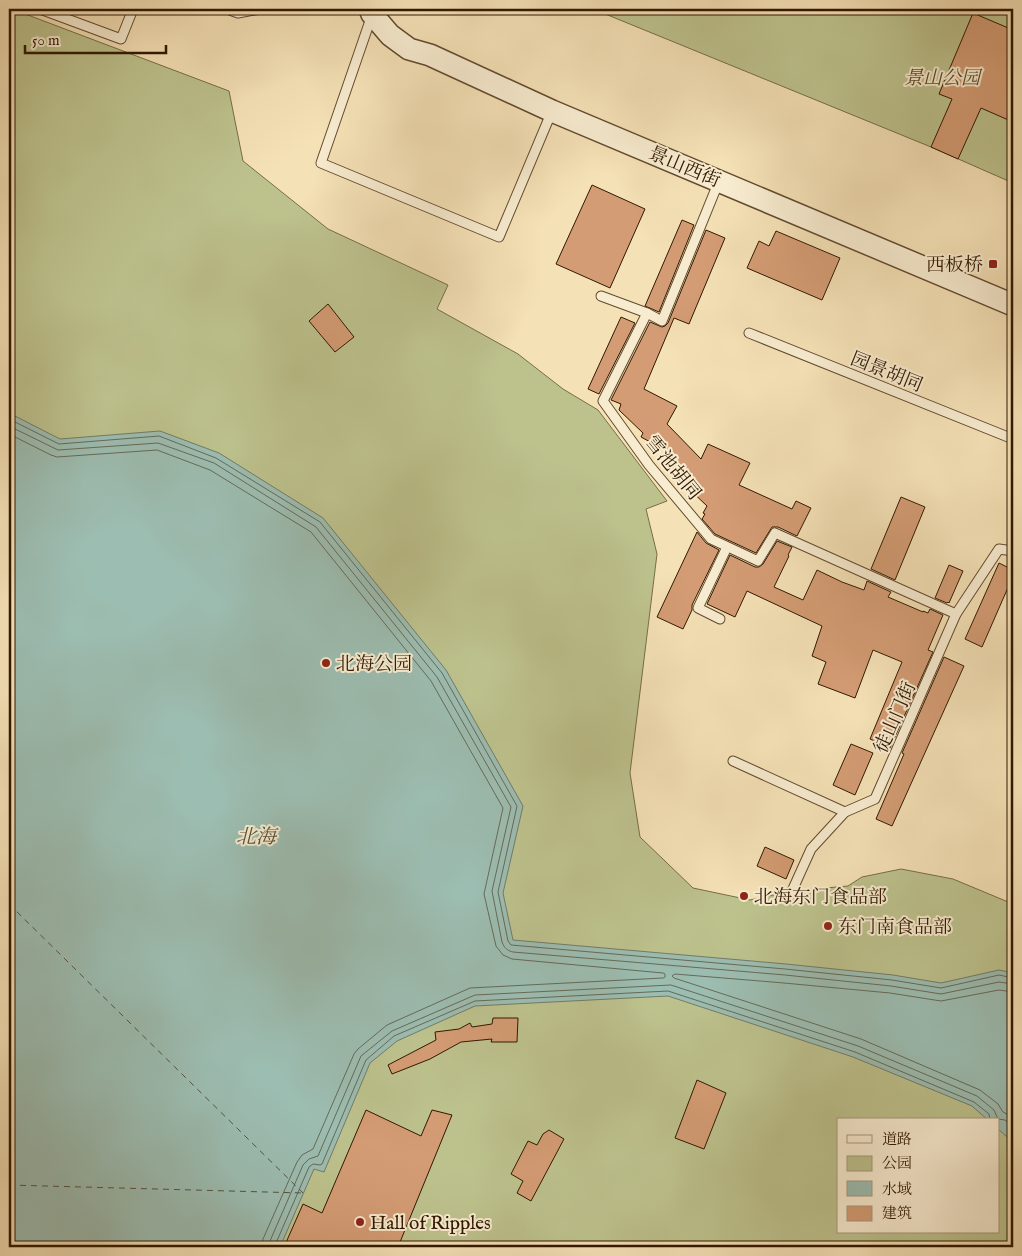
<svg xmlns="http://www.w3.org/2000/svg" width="1022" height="1256" viewBox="0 0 1022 1256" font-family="'IM FELL English','Noto Serif SC',serif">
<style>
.green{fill:#bdc28d;stroke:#776d46;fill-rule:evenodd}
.water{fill:#9cbdb1;stroke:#717b6a}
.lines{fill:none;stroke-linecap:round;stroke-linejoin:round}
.shore{stroke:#666a58;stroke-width:1}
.ferry{stroke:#56523e;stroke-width:1;stroke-dasharray:6 5;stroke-linecap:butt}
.building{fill:#d49c74;stroke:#311800}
.service-casing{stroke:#624a2e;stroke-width:11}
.tertiary-casing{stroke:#624a2e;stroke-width:24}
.service{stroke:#f8ecd0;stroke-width:9}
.tertiary{stroke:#f8ecd0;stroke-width:21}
.poi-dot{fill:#8f2418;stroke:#f8ecd0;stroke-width:2}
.labels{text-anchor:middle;stroke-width:4;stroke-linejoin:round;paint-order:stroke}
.park-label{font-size:19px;font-style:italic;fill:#5b4b2a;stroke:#f8ecd0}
.street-label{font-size:19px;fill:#311800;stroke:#f8ecd0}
.poi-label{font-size:19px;fill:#311800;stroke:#f8ecd0;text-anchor:start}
.water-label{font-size:20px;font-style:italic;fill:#56523e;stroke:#f8ecd0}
</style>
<rect width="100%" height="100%" fill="#f5e1b6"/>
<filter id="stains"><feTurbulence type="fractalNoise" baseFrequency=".004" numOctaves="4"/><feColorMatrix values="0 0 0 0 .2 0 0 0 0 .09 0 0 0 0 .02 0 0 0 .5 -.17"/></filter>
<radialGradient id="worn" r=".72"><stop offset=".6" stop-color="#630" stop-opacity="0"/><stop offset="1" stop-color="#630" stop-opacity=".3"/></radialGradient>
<g class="green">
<path d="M9 9H12L229 91 243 161 328 229 448 285 437 309 518 354 563 389 598 410 667 501 646 509 657 554 630 773 640 837 693 888 750 900 792 891 848 886 862 877 901 869 953 879 1013 904V1247H9ZM838 1120H998V1232H838Z"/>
<polygon points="593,9 1013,9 1013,183 931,147"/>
</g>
<polygon class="water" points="9,413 60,439 160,431 219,453 323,518 446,670 523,806 503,893 513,940 786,964 893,975 941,983 999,970 1013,973 1013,1142 998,1129 998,1120 988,1120 972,1106 853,1057 668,996 475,1006 397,1041 370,1063 324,1172 314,1169 280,1247 9,1247"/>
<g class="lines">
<g class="shore">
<polyline points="9,419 59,444 159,436 216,458 320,522 442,673 517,806 498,892 508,941 511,945 785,969 892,980 941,988 999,975 1013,978"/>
<path d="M9 426 58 450 158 443 214 463 316 527 437 677 511 807 492 891 502 942C504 948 508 951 513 952L785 975 891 986 941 994 999 982 1013 984"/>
<polyline points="9,434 51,455 57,457 157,450 210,470 311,532 431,681 503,808 484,894 496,946 503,955 512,959 663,973 665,974 665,977 663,978 470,988 387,1025 358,1049 354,1054 313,1149 302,1155 297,1162 263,1239 262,1247"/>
<polyline points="1013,992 999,990 941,1001 890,993 784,983 675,974 672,976 674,978 861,1039 980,1090 998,1104 1003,1112 1013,1117"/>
<polyline points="269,1247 270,1241 303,1165 309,1159 318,1156 361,1056 392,1031 475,995 671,985 858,1046 977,1096 994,1110 998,1119 1005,1120 1013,1127"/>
<polyline points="275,1247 276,1243 309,1167 313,1164 320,1165 322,1164 366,1060 394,1036 475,1001 668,991 855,1052 974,1102 989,1114 990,1120"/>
</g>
<g class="ferry">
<polyline points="9,904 303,1193"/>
<polyline points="9,1185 303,1193"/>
</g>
</g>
<g class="building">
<polygon points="973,13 1013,30 1013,122 981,108 958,159 931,147 952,99 939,94"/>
<polygon points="592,185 645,209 610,288 556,264"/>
<polygon points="682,220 694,225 659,312 645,306"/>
<polygon points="706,230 725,238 689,324 674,318 644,389 677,406 667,424 701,459 708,444 750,463 739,485 792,509 796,501 811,508 797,536 778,527 772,527 756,553 715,534 702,519 705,514 703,513 707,506 665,466 671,453 641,437 643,433 619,410 621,404 611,400 650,322 662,327 665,326 668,323"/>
<polygon points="776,231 840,258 822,300 747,268 759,241 769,246"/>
<polygon points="328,304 354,337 335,352 309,321"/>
<polygon points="621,317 635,323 599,394 588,389"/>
<polygon points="901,497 925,507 895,580 871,569"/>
<polygon points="697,532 706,543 719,550 692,605 692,610 683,629 657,617"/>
<polygon points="777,541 792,547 788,555 789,556 774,587 803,600 817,570 842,582 864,590 867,581 891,592 888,597 923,612 923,611 928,613 930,609 943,615 928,650 933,652 890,748 870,739 902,662 873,650 855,698 818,684 826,662 812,656 822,626 747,591 735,617 707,604 730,555 755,567 759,567 763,564"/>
<polygon points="999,563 1013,570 1013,576 982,647 965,639"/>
<polygon points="949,565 963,571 949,603 948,602 947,603 935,598"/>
<polygon points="944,657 964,666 892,826 876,819 904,754 902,753"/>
<polygon points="851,744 873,753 855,795 833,785"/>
<polygon points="765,847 794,860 786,879 757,866"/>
<polygon points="493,1018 518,1018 517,1042 491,1042 492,1039 461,1042 430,1059 392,1074 388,1065 436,1040 435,1032 459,1029 470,1023 472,1027 492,1024"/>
<polygon points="697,1080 726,1093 704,1149 675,1138"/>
<polygon points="366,1110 421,1136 432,1110 452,1115 398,1247 284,1247 303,1204 322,1213"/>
<polygon points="549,1130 564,1139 531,1201 517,1193 523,1181 511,1174 528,1141 537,1145 543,1134"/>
</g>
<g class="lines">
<g class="service-casing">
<g id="service">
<polyline points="40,9 121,39 133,9"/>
<polyline points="227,9 238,13 260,9"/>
<polyline points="372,15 321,163 499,237 552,111"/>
<polyline points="719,181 662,321 647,313 603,401 649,465 711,539 758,561 775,533 956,614"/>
<polyline points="601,296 647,313"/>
<polyline points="749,333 1013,439"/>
<polyline points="720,619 698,608 727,547"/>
<polyline points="733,761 845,812"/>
<polyline points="792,891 811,849 845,812 875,799 956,614 999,549 1013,551"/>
</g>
</g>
<g class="tertiary-casing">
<polyline id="tertiary" points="370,9 372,14 390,35 409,49 430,55 552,111 1013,305"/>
</g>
<use href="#service" class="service"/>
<use href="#tertiary" class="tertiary"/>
</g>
<g class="poi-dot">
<rect x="988" y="259" width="10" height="10" rx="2.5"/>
<circle cx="326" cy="663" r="5"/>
<circle cx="744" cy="896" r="5"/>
<circle cx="828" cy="926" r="5"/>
<circle cx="360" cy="1222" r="5"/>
</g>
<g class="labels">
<g class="park-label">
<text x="942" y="84">景山公园</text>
</g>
<g class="street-label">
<text transform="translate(685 166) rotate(23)" y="7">景山西街</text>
<text transform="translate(887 371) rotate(22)" y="7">园景胡同</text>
<text transform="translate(674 467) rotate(51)" y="7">雪池胡同</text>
<text transform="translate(894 717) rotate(-66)" y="7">徒山门街</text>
</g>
<g class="poi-label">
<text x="983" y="271" text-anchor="end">西板桥</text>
<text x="336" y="670">北海公园</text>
<text x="754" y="903">北海东门食品部</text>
<text x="838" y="933">东门南食品部</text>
<text x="370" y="1229">Hall of Ripples</text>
</g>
<g class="water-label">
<text x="256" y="843">北海</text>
</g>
</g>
<rect width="1022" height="1256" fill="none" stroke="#f5e1b6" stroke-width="30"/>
<rect x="10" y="10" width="1002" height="1236" fill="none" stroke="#311800" stroke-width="2.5"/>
<rect x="15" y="15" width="992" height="1226" fill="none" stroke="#311800"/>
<rect x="837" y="1118" width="162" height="115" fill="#f8ecd0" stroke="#a8977d"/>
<rect x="847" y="1135" width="25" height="8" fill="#f8ecd0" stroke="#a8977d"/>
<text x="882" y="1144" font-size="15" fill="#311800">道路</text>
<rect x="847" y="1156" width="25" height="15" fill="#bdc28d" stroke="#a8977d"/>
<text x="882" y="1168" font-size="15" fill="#311800">公园</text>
<rect x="847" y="1181" width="25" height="15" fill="#9cbdb1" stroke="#a8977d"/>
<text x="882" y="1194" font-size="15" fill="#311800">水域</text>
<rect x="847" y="1206" width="25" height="15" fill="#d49c74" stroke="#a8977d"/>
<text x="882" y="1218" font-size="15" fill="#311800">建筑</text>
<path d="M25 45v8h141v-8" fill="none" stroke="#311800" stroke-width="2.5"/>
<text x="32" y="45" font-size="15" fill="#311800" stroke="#f8ecd0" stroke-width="4" paint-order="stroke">50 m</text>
<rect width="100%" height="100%" filter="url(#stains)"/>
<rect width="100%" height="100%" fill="url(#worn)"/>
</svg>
